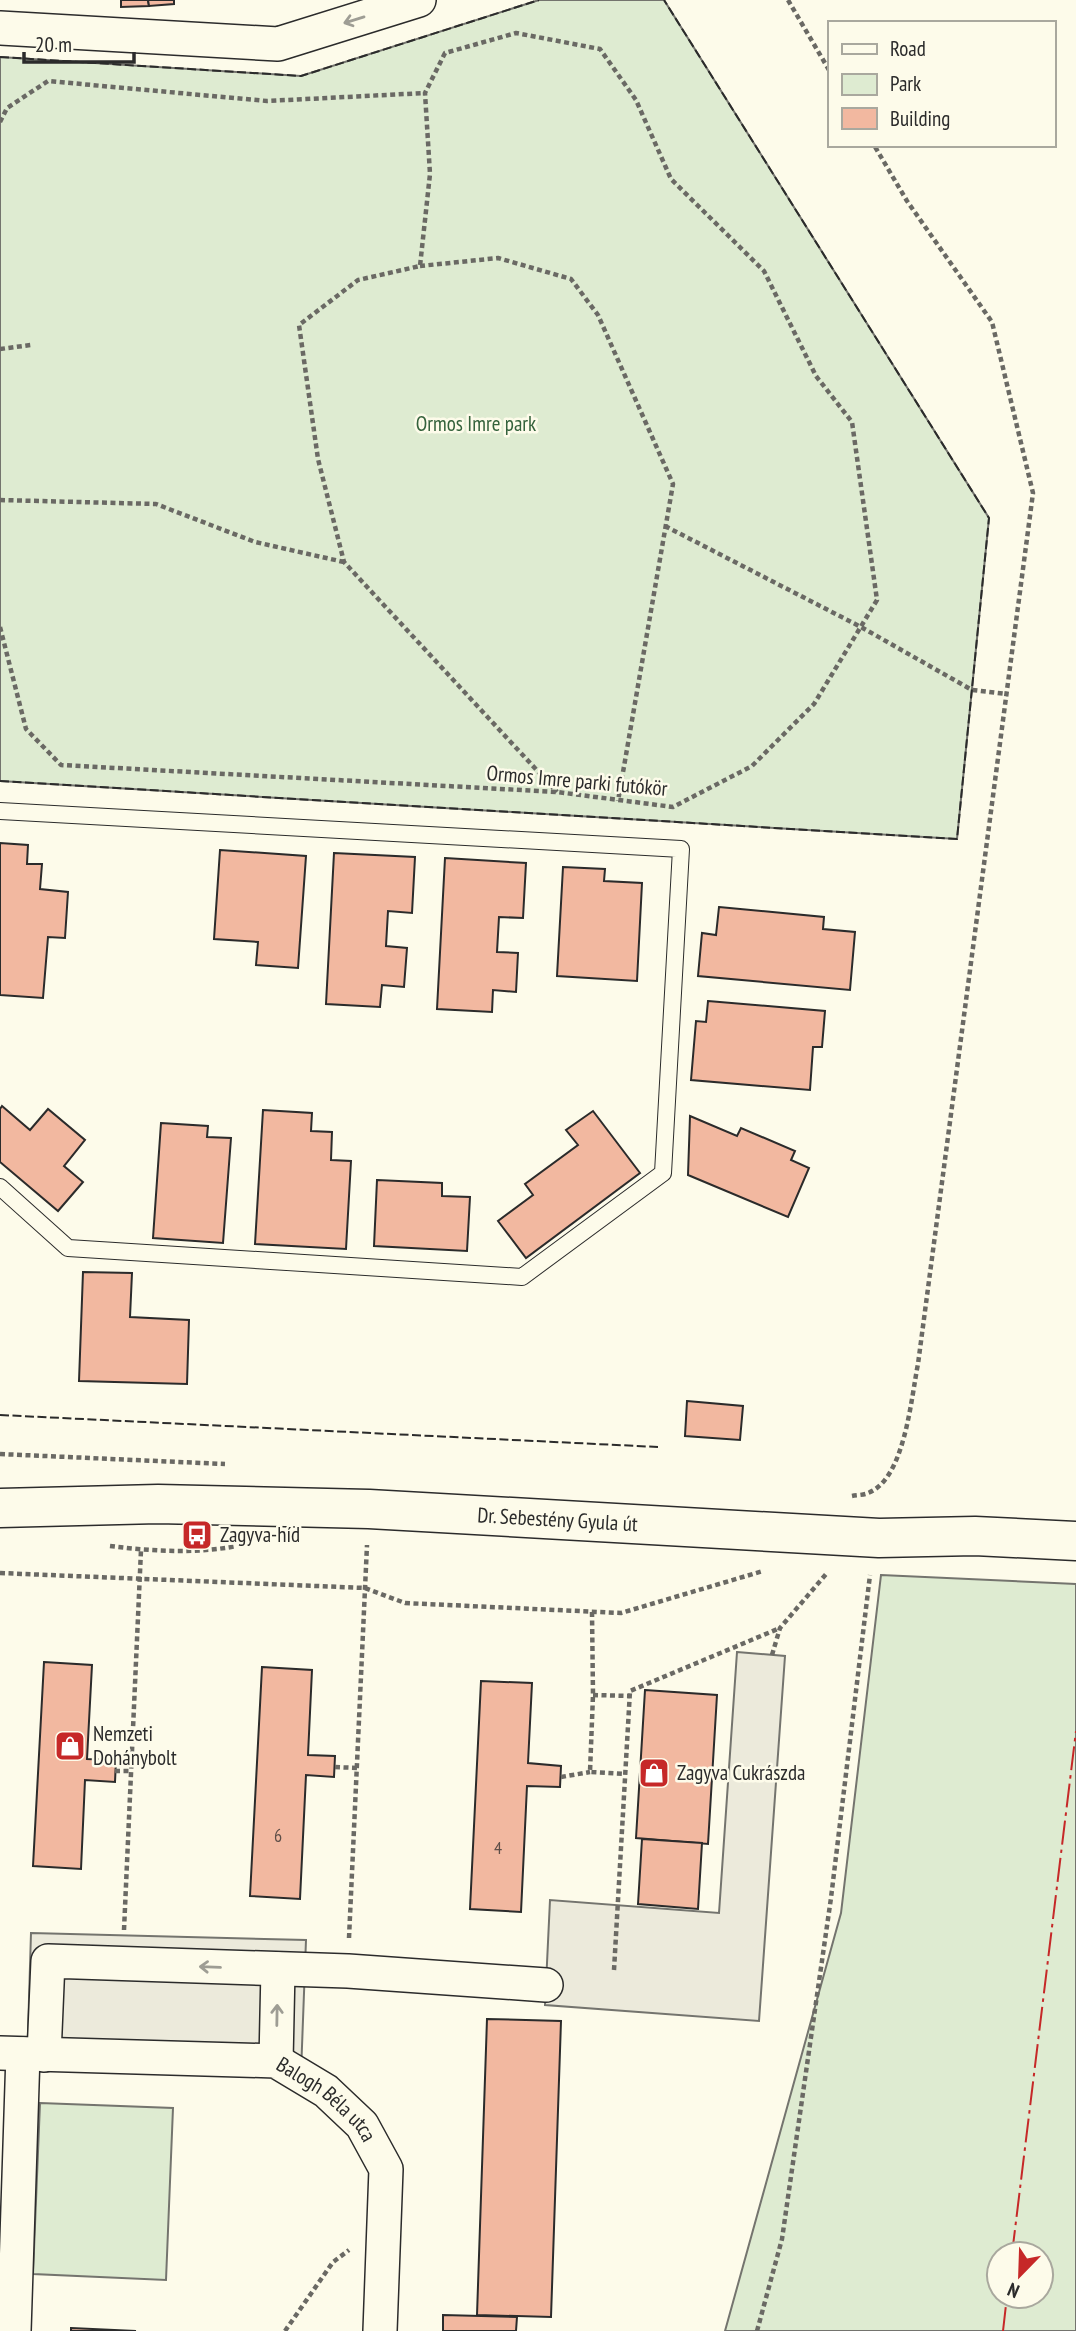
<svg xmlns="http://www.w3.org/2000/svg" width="1076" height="2331" viewBox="0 0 1076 2331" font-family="'PT Sans Narrow',sans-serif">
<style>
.green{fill:#deebd1;stroke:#74746e;stroke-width:2;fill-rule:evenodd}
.parking{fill:#eceadb;stroke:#74746e;stroke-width:2}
.building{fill:#f2b8a0;stroke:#2b2b2b;stroke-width:2}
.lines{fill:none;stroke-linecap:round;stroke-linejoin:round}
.lane-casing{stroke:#2b2b2b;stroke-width:18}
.street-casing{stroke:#2b2b2b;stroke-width:36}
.secondary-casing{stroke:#2b2b2b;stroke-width:41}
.path{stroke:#6a6964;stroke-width:4.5;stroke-dasharray:5 3.5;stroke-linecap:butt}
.lane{stroke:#fdfbea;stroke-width:16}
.street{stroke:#fdfbea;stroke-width:33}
.secondary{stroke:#fdfbea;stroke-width:38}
.fence{stroke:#2b2b2b;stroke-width:2;stroke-dasharray:9 3.5;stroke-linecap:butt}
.power{stroke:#c62828;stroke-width:2;stroke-dasharray:24 5 3.5 5;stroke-linecap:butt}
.oneway{stroke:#9e9d94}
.labels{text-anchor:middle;stroke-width:5;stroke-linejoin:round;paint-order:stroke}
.number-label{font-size:18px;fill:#5d4e48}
.park-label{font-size:21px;fill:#34623c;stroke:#fdfbea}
.street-label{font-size:21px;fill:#2b2b2b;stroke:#fdfbea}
.poi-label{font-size:21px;fill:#2b2b2b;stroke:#fdfbea;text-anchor:start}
</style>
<rect width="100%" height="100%" fill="#fdfbea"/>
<g class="green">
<polygon points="539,0 664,0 989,518 957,839 0,781 0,57 301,76"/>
<path d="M881 1575 1076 1584V2331H725L841 1913ZM999 2254H1041V2296H999Z"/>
<polygon points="40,2103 173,2108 166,2280 33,2274"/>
</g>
<g class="parking">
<polygon points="737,1652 785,1656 759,2021 545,2005 550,1900 719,1913"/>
<polygon points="31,1933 306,1940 301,2073 27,2065"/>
</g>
<g class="building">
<polygon points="121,0 148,0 149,6 121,7"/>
<polygon points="148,0 174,0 174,4 149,6"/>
<polygon points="0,843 28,845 27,864 42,864 40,889 68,892 65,938 48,937 43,998 0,995"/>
<polygon points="220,850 306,856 298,968 256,965 258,942 214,939"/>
<polygon points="334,853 415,857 412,913 388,911 386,946 407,948 404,987 382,985 380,1007 326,1004"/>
<polygon points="445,858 526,863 523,918 499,917 497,952 518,953 516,992 493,990 492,1012 437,1009"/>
<polygon points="563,867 605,869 604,881 642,883 637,981 557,976"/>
<polygon points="719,907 824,917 823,929 855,932 850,990 698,976 702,933 716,935"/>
<polygon points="708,1001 825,1011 822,1047 813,1047 810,1090 691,1080 696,1021 706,1022"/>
<polygon points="2,1106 30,1130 48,1109 85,1140 64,1166 83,1182 58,1211 0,1162 0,1109"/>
<polygon points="263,1110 312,1113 311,1131 332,1132 331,1160 351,1161 346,1249 255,1244"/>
<polygon points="593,1111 640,1173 526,1258 498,1221 533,1195 525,1184 578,1145 566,1130"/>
<polygon points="690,1116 737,1136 741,1128 795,1151 791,1160 809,1168 788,1217 688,1175"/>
<polygon points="161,1123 208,1126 207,1137 231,1138 223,1243 153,1238"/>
<polygon points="377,1180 442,1183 442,1196 470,1197 467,1251 374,1246"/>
<polygon points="83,1272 132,1273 130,1317 189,1320 187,1384 79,1381"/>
<polygon points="687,1401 743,1406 740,1440 685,1436"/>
<polygon points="44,1662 92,1665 87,1759 116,1760 115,1782 85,1780 81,1869 33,1866"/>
<polygon points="262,1667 312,1670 308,1755 335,1756 334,1777 306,1775 300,1899 250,1896"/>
<polygon points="481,1681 532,1683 528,1763 561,1766 560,1787 527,1786 521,1912 470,1909"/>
<polygon points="645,1690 717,1695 708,1844 636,1838"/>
<polygon points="642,1839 702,1843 698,1909 638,1904"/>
<polygon points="487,2019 561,2021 551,2317 477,2315"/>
<polygon points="443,2315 517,2317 516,2331 443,2331"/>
<polygon points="71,2328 136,2331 71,2331"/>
</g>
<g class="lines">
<g class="lane-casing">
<polyline id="lane" points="0,811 681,849 663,1173 522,1277 68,1248 0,1187"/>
</g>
<g class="street-casing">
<g id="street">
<polyline points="0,28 278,44 419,0"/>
<path id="s1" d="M0 2053 276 2061 326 2091 362 2125 386 2169 380 2331"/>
<polyline points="44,2055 48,1961 348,1971 546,1985"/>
<polyline points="276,2061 278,1969"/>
<polyline points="14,2331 23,2054"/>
</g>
</g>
<g class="secondary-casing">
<g id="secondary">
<path id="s2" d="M0 1508 158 1504 369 1509 879 1538 975 1536 1076 1541"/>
</g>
</g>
<g class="path">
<polyline points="788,0 829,70"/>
<polyline points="0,122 7,108 48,81 267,101 425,93"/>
<polyline points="420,266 498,258 571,279 598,315 673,484 618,801"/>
<polyline points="0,349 31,345"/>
<polyline points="0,500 156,504 255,542 344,562"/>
<polyline points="665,526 861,627 972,690 1007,694"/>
<polyline points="0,627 26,729 61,765 557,792 673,807 752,766 814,704 877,600 852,422 816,376 764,271 671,179 636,100 600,49 516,33 445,53 425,93 430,174 420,266 358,280 299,325 318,459 344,562 557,792"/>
<polyline points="0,1454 225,1464"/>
<path d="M852 1496C857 1495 864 1495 868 1493 905 1479 911 1398 918 1364L1033 493 992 322 907 201 874 145"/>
<path d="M110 1546C151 1551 195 1554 237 1546"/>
<polyline points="0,1573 365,1588 405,1603 621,1613 763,1571"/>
<polyline points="592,1612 593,1695 590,1772 625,1774"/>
<polyline points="772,1655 780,1628 827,1573"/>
<polyline points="593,1695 630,1696"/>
<polyline points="335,1767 357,1768"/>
<polyline points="115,1771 130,1771"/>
<polyline points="561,1777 590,1772"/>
<polyline points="124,1930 141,1550"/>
<polyline points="349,1938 367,1545"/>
<polyline points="614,1970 630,1691 780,1628"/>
<polyline points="285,2331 333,2262 349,2250"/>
<polyline points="757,2331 782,2239 831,1898 870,1575"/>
</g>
<use href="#lane" class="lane"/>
<use href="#street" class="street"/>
<use href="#secondary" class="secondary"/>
<g class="fence">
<polyline points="0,57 301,76 539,0"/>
<polyline points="0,781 957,839 989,518 664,0"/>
<polyline points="0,1415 658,1447"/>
</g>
<g class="power">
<polyline points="1012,2254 1076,1731"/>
<polyline points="1003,2331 1007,2296"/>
</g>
</g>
<defs><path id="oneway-shaft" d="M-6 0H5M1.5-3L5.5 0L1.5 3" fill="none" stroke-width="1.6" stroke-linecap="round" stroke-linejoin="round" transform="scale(1.75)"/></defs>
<g class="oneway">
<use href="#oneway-shaft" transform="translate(354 20) rotate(163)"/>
<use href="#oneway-shaft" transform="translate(210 1967) rotate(-178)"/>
<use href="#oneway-shaft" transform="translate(277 2015) rotate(-89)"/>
</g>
<defs>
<g id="bus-square" transform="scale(1.575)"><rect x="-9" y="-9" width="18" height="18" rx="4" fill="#c62828" stroke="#fdfbea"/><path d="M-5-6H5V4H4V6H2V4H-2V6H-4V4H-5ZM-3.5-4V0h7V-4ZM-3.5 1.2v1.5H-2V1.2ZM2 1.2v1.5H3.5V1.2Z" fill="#fff"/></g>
<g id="shop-square" transform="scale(1.575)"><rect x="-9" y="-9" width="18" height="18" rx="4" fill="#c62828" stroke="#fdfbea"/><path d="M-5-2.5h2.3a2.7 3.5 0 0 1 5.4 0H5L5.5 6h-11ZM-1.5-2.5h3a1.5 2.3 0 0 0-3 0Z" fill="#fff"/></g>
</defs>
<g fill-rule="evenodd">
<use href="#bus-square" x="197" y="1535"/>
<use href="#shop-square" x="70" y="1746"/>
<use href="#shop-square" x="654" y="1773"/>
</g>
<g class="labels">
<g class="number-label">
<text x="278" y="1842">6</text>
<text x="498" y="1854">4</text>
</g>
<g class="park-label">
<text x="476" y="431">Ormos Imre park</text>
</g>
<g class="street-label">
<text transform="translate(577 781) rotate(5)" y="7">Ormos Imre parki futókör</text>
<text dy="7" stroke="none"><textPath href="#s2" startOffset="558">Dr. Sebestény Gyula út</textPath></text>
<text dy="7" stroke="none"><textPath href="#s1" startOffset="340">Balogh Béla utca</textPath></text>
</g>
<g class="poi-label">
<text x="220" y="1542">Zagyva-híd</text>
<text x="93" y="1741">Nemzeti<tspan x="93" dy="24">Dohánybolt</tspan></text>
<text x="677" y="1780">Zagyva Cukrászda</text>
</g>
</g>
<rect x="828" y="21" width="228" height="126" fill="#fdfbea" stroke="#a9a89e" stroke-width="2"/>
<rect x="842" y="44" width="35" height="10" fill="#fdfbea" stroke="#a9a89e" stroke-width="2"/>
<text x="890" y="56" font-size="21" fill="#2b2b2b">Road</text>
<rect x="842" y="74" width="35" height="21" fill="#deebd1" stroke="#a9a89e" stroke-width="2"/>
<text x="890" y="91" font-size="21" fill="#2b2b2b">Park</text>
<rect x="842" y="108" width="35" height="21" fill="#f2b8a0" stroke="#a9a89e" stroke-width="2"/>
<text x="890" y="126" font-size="21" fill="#2b2b2b">Building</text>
<g transform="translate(1020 2275) rotate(203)"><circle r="33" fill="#fdfbea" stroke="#a9a89e" stroke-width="2"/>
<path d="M0-5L12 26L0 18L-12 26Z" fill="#c62828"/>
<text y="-10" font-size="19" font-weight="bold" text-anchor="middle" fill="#2b2b2b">N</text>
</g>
<path d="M24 52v10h110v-10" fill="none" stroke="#2b2b2b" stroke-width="3.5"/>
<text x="35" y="52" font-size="21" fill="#2b2b2b" stroke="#fdfbea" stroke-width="5" paint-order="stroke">20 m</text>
</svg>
